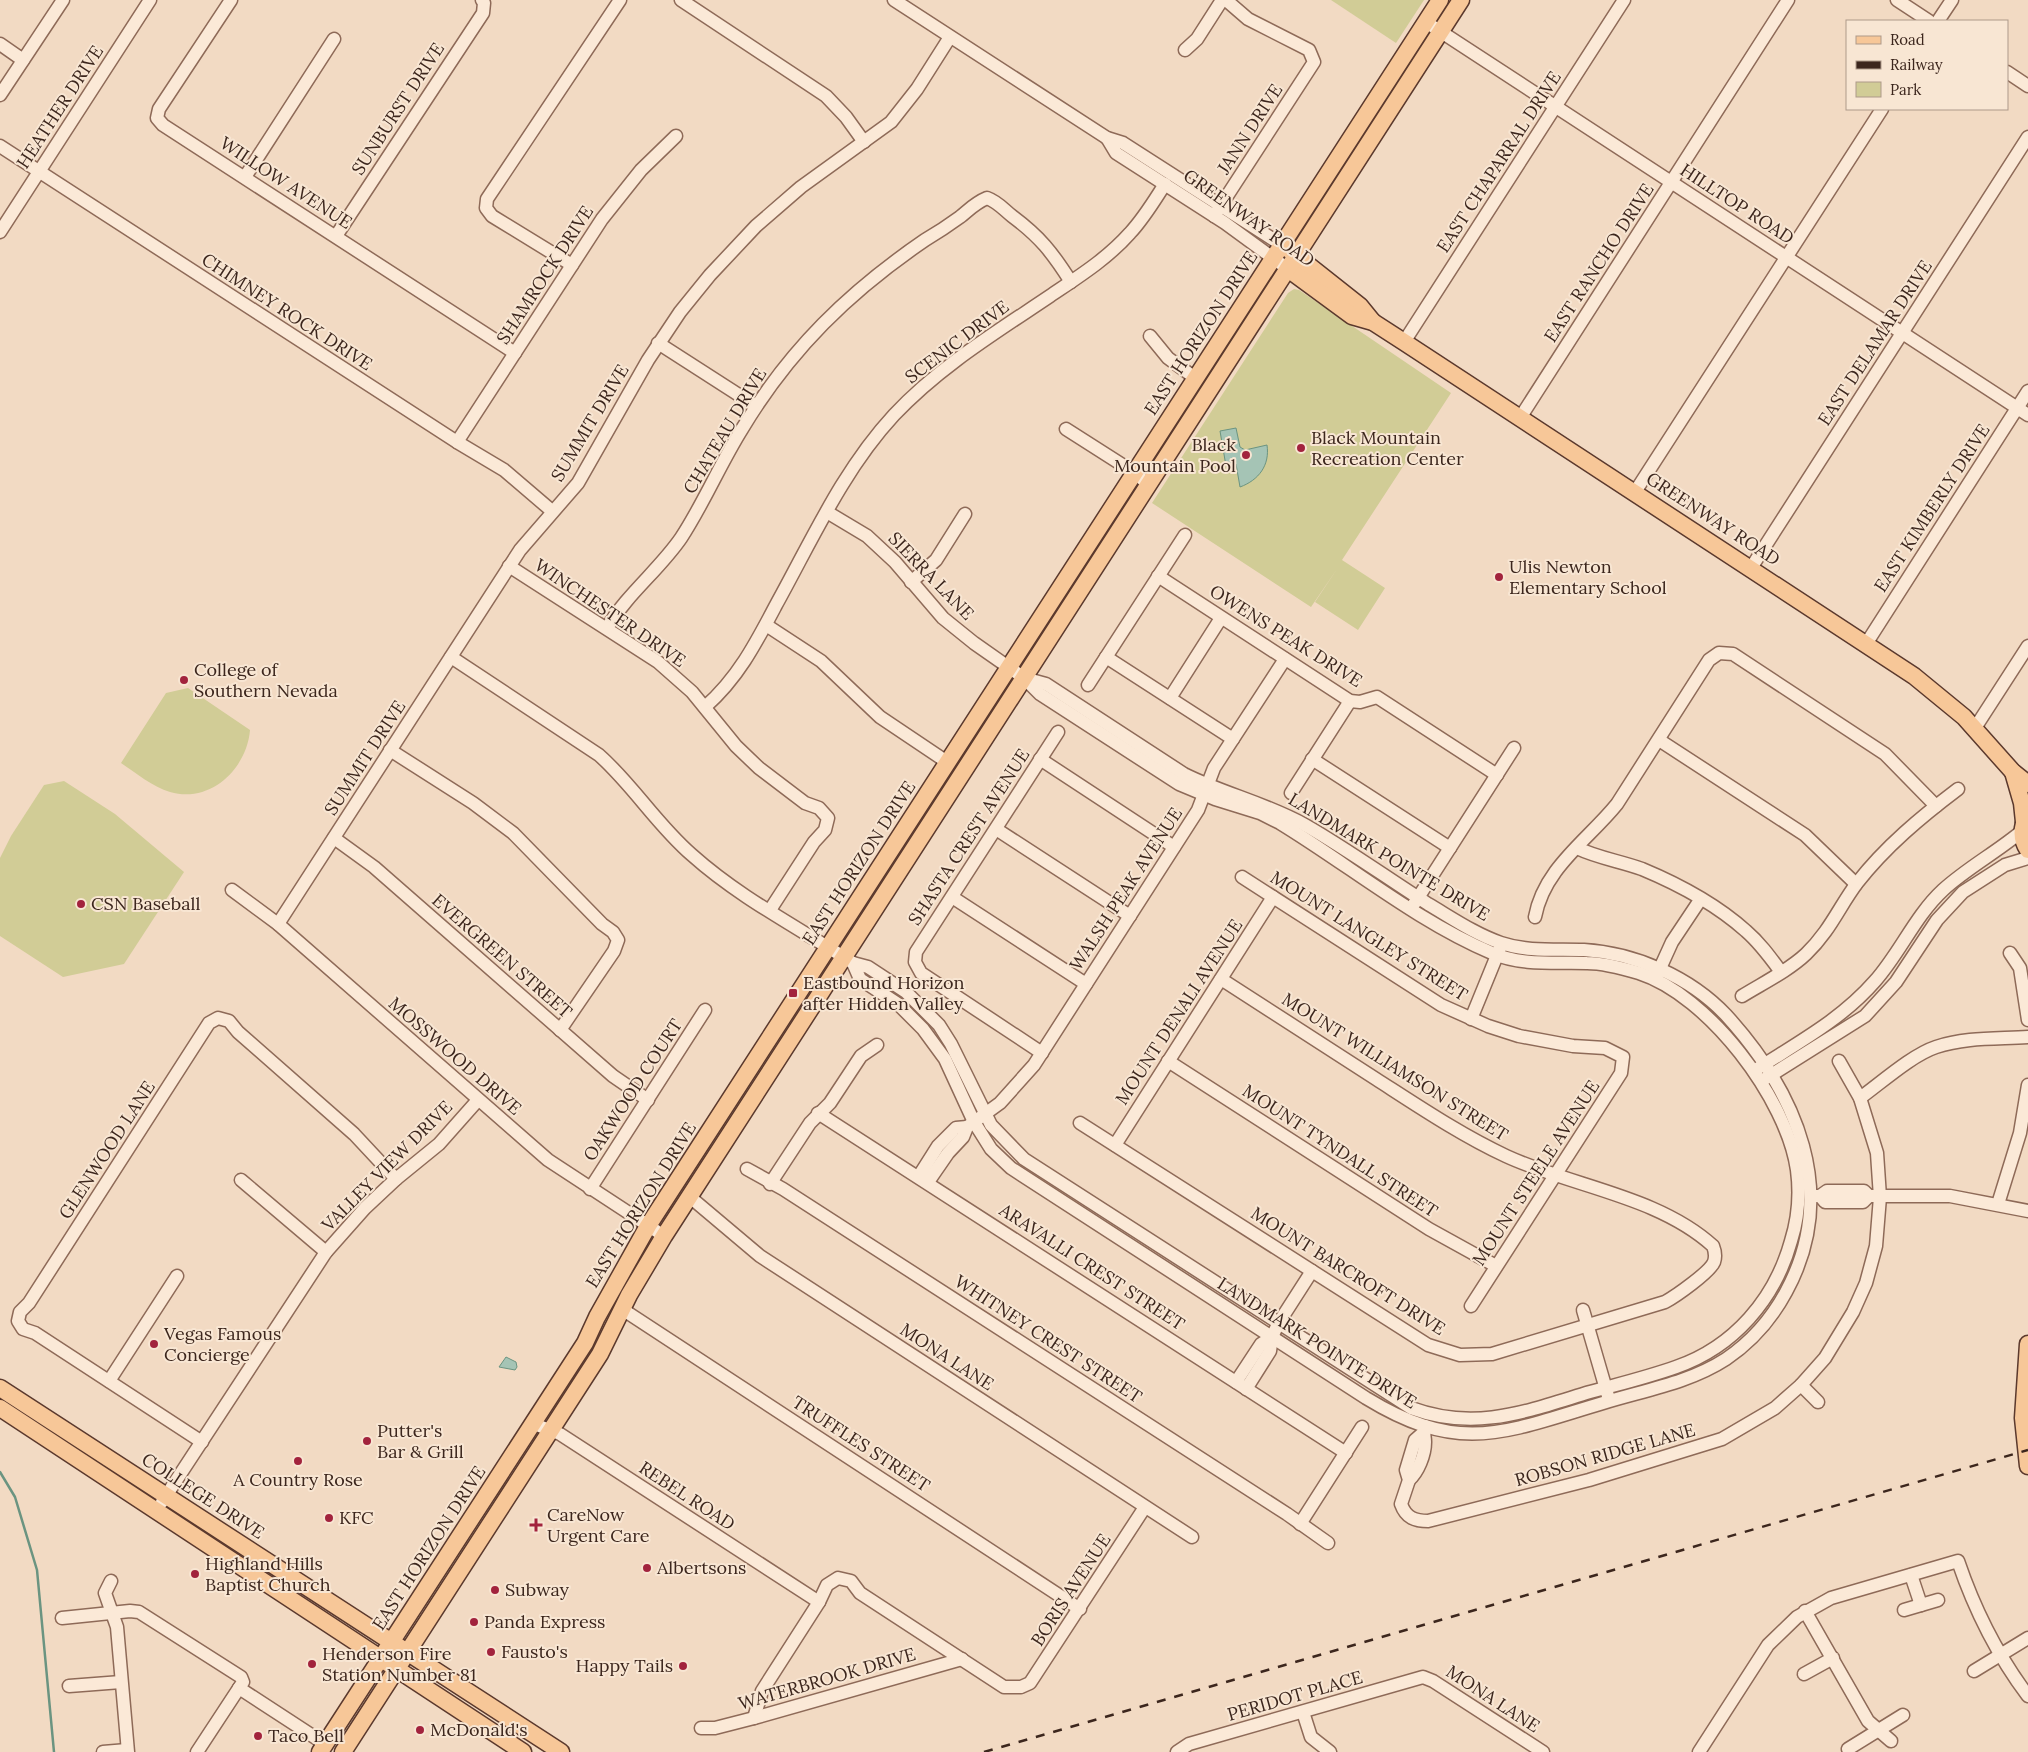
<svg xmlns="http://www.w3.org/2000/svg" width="2028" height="1752" viewBox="0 0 2028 1752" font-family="Lora,serif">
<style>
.green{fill:#d1cc96}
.water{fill:#a5c4b5;stroke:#6b9481}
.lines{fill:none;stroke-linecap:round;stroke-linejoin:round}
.stream{stroke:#6b9481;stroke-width:2.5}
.minor-casing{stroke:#8e6a58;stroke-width:15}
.major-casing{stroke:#5b392d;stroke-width:19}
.minor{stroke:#fbe9d7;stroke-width:12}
.major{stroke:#f7c798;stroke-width:16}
.rail{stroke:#3c261d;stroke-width:2.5;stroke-dasharray:9 9;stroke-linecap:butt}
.poi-dot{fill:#a2233d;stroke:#f8e6d3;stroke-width:2}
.labels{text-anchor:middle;stroke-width:4;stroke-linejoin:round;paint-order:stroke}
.street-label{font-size:18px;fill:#3c261d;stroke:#f8e6d3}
.poi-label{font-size:18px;fill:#3c261d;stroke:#f8e6d3;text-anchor:start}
</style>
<rect width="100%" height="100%" fill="#f2dac3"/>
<g class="green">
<polygon points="1331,0 1424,0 1396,43"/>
<polygon points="1294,289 1299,290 1451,393 1342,560 1385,588 1358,630 1315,602 1337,569 1311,607 1152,503 1288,293"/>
<path d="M188 688 250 730C247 768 211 804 170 792 153 787 136 773 121 763L166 693Z"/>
<polygon points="64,781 115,814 184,872 124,964 63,977 0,936 0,858 11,836 44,785"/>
</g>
<g class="water">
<path d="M1236 428 1240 447 1245 450 1267 445C1270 465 1259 480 1240 487L1236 464 1226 466 1220 431Z"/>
<polygon points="506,1357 516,1362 517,1367 515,1370 499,1367"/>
</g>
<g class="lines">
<polyline class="stream" points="0,1472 15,1497 37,1570 54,1752"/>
<g class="minor-casing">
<g id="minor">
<polyline points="231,0 159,109 157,118 163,125 515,353"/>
<polyline points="681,0 826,96 846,117 864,142"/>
<polyline points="894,0 1107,138 1123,143 1282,245"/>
<polyline points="1897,0 1929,21"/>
<polyline points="1938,21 1952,0"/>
<polyline points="1426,22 2028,415"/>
<polyline points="0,44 23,60"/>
<polyline points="1185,50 1197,39 1222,0"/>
<polyline points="2007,72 2028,86"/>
<polyline points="0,95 63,0"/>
<polyline points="1107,138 1116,153 1225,223 1288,269"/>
<polyline points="0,146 457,442 504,470 552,511"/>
<polyline points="245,177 334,39"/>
<polyline points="1214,216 1314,62 1309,50 1248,19 1226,0"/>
<polyline points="0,232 150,0"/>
<polyline points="336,236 483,13 484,3 482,0"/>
<polyline points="572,265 492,216 486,208 487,199 620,0"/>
<polyline points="1150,336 1168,358 1195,378"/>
<polyline points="1404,342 1624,0"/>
<polyline points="658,343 756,406"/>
<polyline points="1520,418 1788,0"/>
<polyline points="1066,429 1135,473 1149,485"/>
<polyline points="457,442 602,219 641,170 676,136"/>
<polyline points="1635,492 1882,109"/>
<polyline points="509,566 658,662 692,692 736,746 759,768 805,803 819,808 828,818 825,830 814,842 770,910"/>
<polyline points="1751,568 2028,137"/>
<polyline points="1158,576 1350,701 1360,702 1377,697 1497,775"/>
<polyline points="911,582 936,560 965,514"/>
<polyline points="766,625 821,661 880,717 947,762"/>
<path d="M607 628C627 594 659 570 681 538 704 503 720 464 742 429 790 349 849 292 925 240 937 233 949 225 960 217 970 209 975 203 987 198 998 202 1003 209 1012 216 1040 237 1052 252 1071 282"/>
<polyline points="1866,644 2028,391"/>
<path d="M451 657 599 755C633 785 657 825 692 855 740 898 799 928 853 963L868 967 906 992 939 1025 951 1044 991 1125 1024 1159 1411 1408C1476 1432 1527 1411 1590 1392 1619 1384 1648 1377 1676 1367 1734 1347 1775 1299 1791 1241 1798 1219 1800 1193 1797 1170 1787 1099 1708 995 1639 973 1622 968 1604 963 1587 963 1556 962 1521 966 1492 953 1418 922 1349 865 1280 823L1260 813 1215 799 1179 784 1040 694 1024 678 974 643 943 618 895 562 867 536 827 512"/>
<polyline points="1106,657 1233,739"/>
<polyline points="1088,685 1185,535"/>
<polyline points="1170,698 1221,618"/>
<path d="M705 707C738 678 756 643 776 605 812 540 843 470 894 415 939 367 995 333 1050 296 1078 277 1107 259 1130 233 1144 218 1154 201 1165 184"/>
<polyline points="1975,728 2028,646"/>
<polyline points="1659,740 1805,835 1856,884"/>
<polyline points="390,750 473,803 513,833 602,924 613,932 618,940 614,951 560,1030"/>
<polyline points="1040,759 1174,847"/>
<polyline points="1312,759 1450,848"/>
<polyline points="1291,793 1350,701"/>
<polyline points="996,829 1130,916"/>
<polyline points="334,838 374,867 613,1076 648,1100"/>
<path d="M1577 848C1598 858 1620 861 1642 869 1678 884 1717 905 1746 931 1760 943 1770 957 1781 972"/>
<polyline points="1242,877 1441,1005 1488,1026 1519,1036 1573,1046 1605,1048 1623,1057 1621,1073 1471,1306"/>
<polyline points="232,890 278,924 548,1160 664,1236"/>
<polyline points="952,897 1086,984"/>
<polyline points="1414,904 1514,748"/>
<path d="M1535 917C1544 868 1588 840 1617 804L1709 660 1719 653 1733 654 1885 754 1936 806"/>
<polyline points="278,924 520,550 578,483 648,360 680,312 710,275 756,226 801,187 891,122 917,89 950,37"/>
<polyline points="2010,953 2020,968 2028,1020"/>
<path d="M853 963 860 979 898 1004 923 1029 945 1059 974 1122 991 1149 1011 1168 1366 1398C1461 1456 1505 1432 1603 1403 1645 1390 1689 1383 1726 1359 1751 1342 1772 1318 1786 1292 1840 1193 1797 1093 1726 1015 1690 977 1635 953 1584 950 1556 949 1528 952 1501 943 1475 934 1452 918 1428 904 1387 878 1347 849 1305 825 1266 803 1224 794 1184 774L1046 684 1024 678"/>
<polyline points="1657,975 1672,942 1700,900"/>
<path d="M1742 996C1763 983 1788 971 1806 954 1830 931 1839 907 1857 883 1886 846 1921 817 1958 789"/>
<polyline points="1471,1019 1500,948"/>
<polyline points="1042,1053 921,973 915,962 916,952 1058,732"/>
<polyline points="1168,1061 1429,1229 1496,1266"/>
<path d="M1757 1069C1799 1042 1842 1019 1875 981 1900 953 1915 916 1943 890 1967 868 1997 852 2022 831"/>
<polyline points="1763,1080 1865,1016 1896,982 1937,920 1963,892 2005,865 2028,858"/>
<path d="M1860 1098C1882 1082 1912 1055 1936 1047 1965 1037 1998 1039 2028 1037"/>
<polyline points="818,1113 1346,1453"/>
<path d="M1080 1123 1428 1345 1460 1355 1492 1354 1665 1302C1676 1296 1710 1272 1714 1262 1716 1256 1715 1251 1713 1246 1658 1196 1573 1187 1506 1156 1461 1135 1418 1106 1376 1079 1324 1046 1273 1012 1221 979"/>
<polyline points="1115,1145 1273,897"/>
<polyline points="747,1169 783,1189 1287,1514 1328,1543"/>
<polyline points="919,1176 938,1146 956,1128 967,1127"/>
<polyline points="241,1180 326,1252"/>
<polyline points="928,1182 948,1153 963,1137 967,1127 1000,1103 1034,1065 1198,810 1214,768 1285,659"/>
<polyline points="770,1184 810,1123 830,1103 861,1056 877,1045"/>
<polyline points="590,1189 705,1010"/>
<polyline points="1813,1196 1820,1196 1827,1191 1864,1191 1869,1196"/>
<polyline points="1820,1196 1825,1202 1863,1202 1869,1196 1950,1196 2028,1211"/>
<polyline points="690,1197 760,1256 1192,1537"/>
<polyline points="1998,1204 2020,1133 2028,1085"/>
<polyline points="622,1309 1080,1609"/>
<polyline points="1583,1310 1608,1396"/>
<polyline points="109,1381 177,1276"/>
<polyline points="1236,1382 1261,1344 1272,1337"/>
<polyline points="1801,1385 1818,1402"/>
<polyline points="1246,1389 1270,1351 1272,1337 1278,1324 1312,1271"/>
<polyline points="534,1424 560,1434 819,1602"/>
<path d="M1423 1433 1415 1440 1406 1470 1409 1480 1401 1504C1406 1518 1415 1521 1428 1521L1589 1480 1722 1439 1775 1408 1801 1385 1825 1358 1853 1312 1866 1283 1876 1246 1880 1197 1877 1153 1860 1098 1839 1061"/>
<polyline points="202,1442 35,1333 23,1329 18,1321 20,1312 29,1303 209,1023 218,1018 229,1021 238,1032 354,1134 396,1179"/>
<path d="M1409 1480C1418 1472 1425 1455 1425 1442 1425 1436 1423 1433 1425 1426"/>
<polyline points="162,1502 326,1252 365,1208 396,1179 439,1144 478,1100"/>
<polyline points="1300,1524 1362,1427"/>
<polyline points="1911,1575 1921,1605 1938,1600"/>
<polyline points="111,1581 105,1593 117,1627 128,1752"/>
<polyline points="1904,1610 1921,1605"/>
<polyline points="1805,1611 1868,1721 1891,1741"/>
<polyline points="62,1618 130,1611 139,1612 241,1677 243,1682 197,1752"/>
<polyline points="1974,1671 2028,1638"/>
<polyline points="1804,1674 1833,1658"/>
<polyline points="69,1686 121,1682"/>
<polyline points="239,1688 325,1744"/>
<polyline points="1303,1712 1311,1737 1330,1752"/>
<polyline points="754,1718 762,1691 819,1602 827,1585 838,1578 851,1581 860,1593 1004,1687 1021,1687 1030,1683 1145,1507"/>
<polyline points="701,1728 715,1728 754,1718 962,1659"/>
<polyline points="1848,1749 1903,1715"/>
<polyline points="103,1752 127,1750"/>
<polyline points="1177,1752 1189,1744 1423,1677 1433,1681 1543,1752"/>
<path d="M1699 1752 1768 1645 1797 1617 1831 1598 1958 1561C1974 1608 1998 1656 2028 1696"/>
</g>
</g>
<g class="major-casing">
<g id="major">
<polyline points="1288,249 1360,306 1373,322"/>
<polyline points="1288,269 1352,316 1373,322 1404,342 1914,676 1964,717 2013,772 2028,784"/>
<polyline points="2013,772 2022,803 2024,822"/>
<path d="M2028 814C2021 827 2020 838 2028 850"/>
<polyline points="2028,1344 2023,1418 2028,1466"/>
<polyline points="0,1388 561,1752"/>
<polyline points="0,1408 523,1752"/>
<polyline points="320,1752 585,1343 597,1317 648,1226 1440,0"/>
<polyline points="343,1752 600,1354 629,1295 664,1236 1461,0"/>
</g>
</g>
<use href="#minor" class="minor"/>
<use href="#major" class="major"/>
<polyline class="rail" points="984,1752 2028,1450"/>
</g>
<g class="poi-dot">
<circle cx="1301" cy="448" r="5"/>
<circle cx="1246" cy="455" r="5"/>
<circle cx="1499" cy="577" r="5"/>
<circle cx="184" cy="680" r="5"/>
<circle cx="81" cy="904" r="5"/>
<rect x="788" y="988" width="10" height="10" rx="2.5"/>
<circle cx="154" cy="1344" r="5"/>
<circle cx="367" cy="1441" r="5"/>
<circle cx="298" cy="1461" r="5"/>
<circle cx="329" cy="1518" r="5"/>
<path d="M533.5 1517.5h5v5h5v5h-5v5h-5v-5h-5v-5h5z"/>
<circle cx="647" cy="1568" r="5"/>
<circle cx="195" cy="1574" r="5"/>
<circle cx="495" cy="1590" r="5"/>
<circle cx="474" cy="1622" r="5"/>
<circle cx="491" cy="1652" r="5"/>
<circle cx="312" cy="1664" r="5"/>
<circle cx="683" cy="1666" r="5"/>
<circle cx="420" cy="1730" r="5"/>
<circle cx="258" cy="1736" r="5"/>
</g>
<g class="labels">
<g class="street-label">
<text transform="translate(60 107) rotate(-57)" y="6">HEATHER DRIVE</text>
<text transform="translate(398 109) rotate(-57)" y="6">SUNBURST DRIVE</text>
<text transform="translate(1250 129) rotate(-57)" y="6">JANN DRIVE</text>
<text transform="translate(1499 162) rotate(-57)" y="6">EAST CHAPARRAL DRIVE</text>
<text transform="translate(286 183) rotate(33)" y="6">WILLOW AVENUE</text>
<text transform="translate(1737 204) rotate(33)" y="6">HILLTOP ROAD</text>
<text transform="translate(1249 218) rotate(35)" y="6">GREENWAY ROAD</text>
<text transform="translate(1599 263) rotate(-57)" y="6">EAST RANCHO DRIVE</text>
<text transform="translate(545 275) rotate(-57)" y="6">SHAMROCK DRIVE</text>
<text transform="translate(287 312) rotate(33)" y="6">CHIMNEY ROCK DRIVE</text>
<text transform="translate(1201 333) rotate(-57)" y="6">EAST HORIZON DRIVE</text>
<text transform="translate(957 342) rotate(-37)" y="6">SCENIC DRIVE</text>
<text transform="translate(1875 343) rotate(-57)" y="6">EAST DELAMAR DRIVE</text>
<text transform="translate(590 423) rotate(-59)" y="6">SUMMIT DRIVE</text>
<text transform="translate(725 431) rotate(-59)" y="6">CHATEAU DRIVE</text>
<text transform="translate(1932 508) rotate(-57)" y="6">EAST KIMBERLY DRIVE</text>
<text transform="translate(1713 519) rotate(33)" y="6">GREENWAY ROAD</text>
<text transform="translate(931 576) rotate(46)" y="6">SIERRA LANE</text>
<text transform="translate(610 613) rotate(34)" y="6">WINCHESTER DRIVE</text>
<text transform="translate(1286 636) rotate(32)" y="6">OWENS PEAK DRIVE</text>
<text transform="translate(365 758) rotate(-57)" y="6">SUMMIT DRIVE</text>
<text transform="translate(969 837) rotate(-57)" y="6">SHASTA CREST AVENUE</text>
<text transform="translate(1389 857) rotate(31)" y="6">LANDMARK POINTE DRIVE</text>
<text transform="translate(859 863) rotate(-57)" y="6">EAST HORIZON DRIVE</text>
<text transform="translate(1126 889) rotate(-57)" y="6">WALSH PEAK AVENUE</text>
<text transform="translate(1369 936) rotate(32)" y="6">MOUNT LANGLEY STREET</text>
<text transform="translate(502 956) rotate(41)" y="6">EVERGREEN STREET</text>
<text transform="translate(1179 1012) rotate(-57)" y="6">MOUNT DENALI AVENUE</text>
<text transform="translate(455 1056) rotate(41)" y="6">MOSSWOOD DRIVE</text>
<text transform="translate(1395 1067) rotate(32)" y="6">MOUNT WILLIAMSON STREET</text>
<text transform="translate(633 1090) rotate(-57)" y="6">OAKWOOD COURT</text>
<text transform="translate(107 1150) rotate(-57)" y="6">GLENWOOD LANE</text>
<text transform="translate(1340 1151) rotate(33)" y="6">MOUNT TYNDALL STREET</text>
<text transform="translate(387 1166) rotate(-45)" y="6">VALLEY VIEW DRIVE</text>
<text transform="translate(1536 1173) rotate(-57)" y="6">MOUNT STEELE AVENUE</text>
<text transform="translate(641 1205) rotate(-58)" y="6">EAST HORIZON DRIVE</text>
<text transform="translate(1092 1267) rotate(33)" y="6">ARAVALLI CREST STREET</text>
<text transform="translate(1348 1271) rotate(32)" y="6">MOUNT BARCROFT DRIVE</text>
<text transform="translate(1048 1339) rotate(33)" y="6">WHITNEY CREST STREET</text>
<text transform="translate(1317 1343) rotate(32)" y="6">LANDMARK POINTE DRIVE</text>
<text transform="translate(947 1357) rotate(33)" y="6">MONA LANE</text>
<text transform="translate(861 1444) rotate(33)" y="6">TRUFFLES STREET</text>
<text transform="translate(1605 1455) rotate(-16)" y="6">ROBSON RIDGE LANE</text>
<text transform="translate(203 1496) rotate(33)" y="6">COLLEGE DRIVE</text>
<text transform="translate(687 1496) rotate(33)" y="6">REBEL ROAD</text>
<text transform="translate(429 1548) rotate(-57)" y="6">EAST HORIZON DRIVE</text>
<text transform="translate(1071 1590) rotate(-57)" y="6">BORIS AVENUE</text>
<text transform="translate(827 1679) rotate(-16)" y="6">WATERBROOK DRIVE</text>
<text transform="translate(1295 1696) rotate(-16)" y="6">PERIDOT PLACE</text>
<text transform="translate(1493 1699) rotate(33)" y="6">MONA LANE</text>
</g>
<g class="poi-label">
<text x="1311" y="444">Black Mountain<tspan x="1311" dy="21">Recreation Center</tspan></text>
<text x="1236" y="451" text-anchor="end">Black<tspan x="1236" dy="21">Mountain Pool</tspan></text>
<text x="1509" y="573">Ulis Newton<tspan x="1509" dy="21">Elementary School</tspan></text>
<text x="194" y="676">College of<tspan x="194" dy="21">Southern Nevada</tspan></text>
<text x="91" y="910">CSN Baseball</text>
<text x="803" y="989">Eastbound Horizon<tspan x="803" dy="21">after Hidden Valley</tspan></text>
<text x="164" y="1340">Vegas Famous<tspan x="164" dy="21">Concierge</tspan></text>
<text x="377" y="1437">Putter's<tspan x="377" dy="21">Bar &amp; Grill</tspan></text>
<text x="298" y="1486" text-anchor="middle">A Country Rose</text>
<text x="547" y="1521">CareNow<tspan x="547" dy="21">Urgent Care</tspan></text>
<text x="339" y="1524">KFC</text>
<text x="205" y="1570">Highland Hills<tspan x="205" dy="21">Baptist Church</tspan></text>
<text x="657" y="1574">Albertsons</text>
<text x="505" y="1596">Subway</text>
<text x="484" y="1628">Panda Express</text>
<text x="501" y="1658">Fausto's</text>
<text x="322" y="1660">Henderson Fire<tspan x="322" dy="21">Station Number 81</tspan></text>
<text x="673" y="1672" text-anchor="end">Happy Tails</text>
<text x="430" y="1736">McDonald's</text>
<text x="268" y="1742">Taco Bell</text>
</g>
</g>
<rect x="1846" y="20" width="162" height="90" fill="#f8e6d3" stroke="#ad998a"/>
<rect x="1856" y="36" width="25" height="8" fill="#f7c798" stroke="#ad998a"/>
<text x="1890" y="45" font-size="15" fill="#3c261d">Road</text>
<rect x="1856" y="61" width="25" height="8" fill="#3c261d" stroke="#ad998a"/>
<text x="1890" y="70" font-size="15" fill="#3c261d">Railway</text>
<rect x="1856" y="82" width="25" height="15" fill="#d1cc96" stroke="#ad998a"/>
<text x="1890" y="95" font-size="15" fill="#3c261d">Park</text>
</svg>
